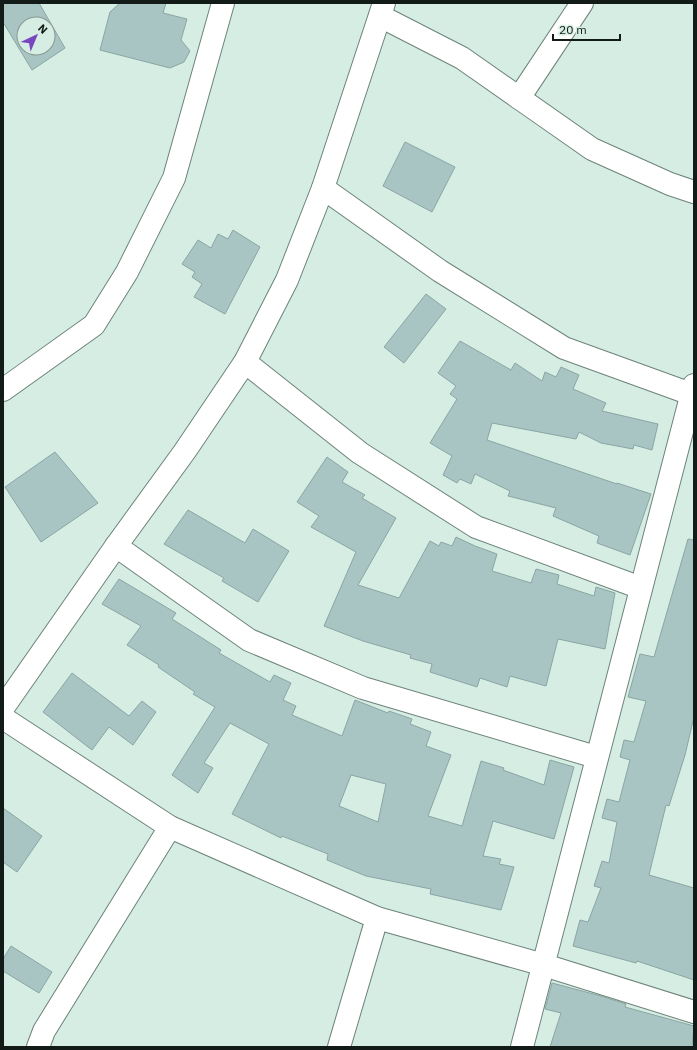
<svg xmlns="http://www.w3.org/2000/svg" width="697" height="1050" viewBox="0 0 697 1050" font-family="'IBM Plex Sans',sans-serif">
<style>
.building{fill:#a9c5c3;stroke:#8aa5a4;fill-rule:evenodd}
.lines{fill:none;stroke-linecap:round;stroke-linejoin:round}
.street-casing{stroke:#6d837a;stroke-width:24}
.street{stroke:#fff;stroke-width:22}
</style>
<rect width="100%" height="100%" fill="#d5ede2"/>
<g class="building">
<path d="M3 3H39L65 48 32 70 3 22ZM24 24H48V48H24Z"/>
<polygon points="120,3 166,3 163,13 187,19 181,40 190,51 184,62 170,68 100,50 110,12"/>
<polygon points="405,142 455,167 432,212 383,186"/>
<polygon points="233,230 260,247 225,314 194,297 202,284 192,277 195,272 182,264 198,240 211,248 218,234 228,239"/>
<polygon points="426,294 446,309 404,363 384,347"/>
<polygon points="460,341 511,370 515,363 542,381 545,372 556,377 561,367 579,375 573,389 606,403 602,411 658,424 652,450 634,445 633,449 601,443 579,432 576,439 492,423 487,440 617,484 617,483 651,494 630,555 597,543 599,536 553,516 556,508 508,496 510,491 475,474 471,484 460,479 457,483 443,475 452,456 430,443 457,399 450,394 456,386 438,373"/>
<polygon points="55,452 98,503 41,542 5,487"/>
<polygon points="327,457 348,472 342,482 365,495 362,498 396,518 358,585 399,598 430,541 439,546 441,542 452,546 456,537 475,546 497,554 492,571 531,583 536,569 559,575 557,584 594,596 596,587 615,593 605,649 558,639 546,686 510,676 507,687 480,678 477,687 430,672 432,664 410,658 411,655 363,641 324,626 356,552 311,527 319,516 297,502"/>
<polygon points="188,510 245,543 253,529 289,551 258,602 222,581 224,578 164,544"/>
<polygon points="688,539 694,540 694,717 685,755 669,806 666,805 649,875 694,888 694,980 637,961 636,963 573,946 580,920 588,922 601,888 594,886 602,861 609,863 617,822 602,818 607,799 619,802 630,760 620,757 624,740 634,742 646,701 628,697 640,654 654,657"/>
<path d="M119 579 176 613 172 619 221 650 219 653 270 682 274 675 291 683 283 700 296 706 292 715 342 736 355 700 388 713 389 711 412 719 410 724 431 732 426 746 451 755 428 816 462 826 481 761 504 768 503 770 544 785 550 760 574 767 554 839 493 821 483 856 501 859 499 864 514 867 501 910 430 894 431 889 366 876 327 860 328 854 282 836 281 838 232 814 269 744 230 723 204 763 213 768 198 793 172 775 215 707 193 694 195 692 158 667 159 665 127 645 141 626 102 604ZM351 775 386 784 378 822 339 806Z"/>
<polygon points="72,673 129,716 142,701 156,712 133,745 109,727 92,750 43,712"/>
<polygon points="3,808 42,836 17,872 3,862"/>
<polygon points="11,946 52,972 39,993 3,971 3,959"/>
<polygon points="552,983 601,996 626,1004 625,1007 694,1026 692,1047 550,1047 561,1013 545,1009"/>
</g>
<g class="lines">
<g class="street-casing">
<g id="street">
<polyline points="380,16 462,58 592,149 670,184 694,192"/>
<polyline points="519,98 582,3"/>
<polyline points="323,188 440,271 564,348 691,394"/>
<polyline points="245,362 360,453 476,527 641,588"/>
<polyline points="3,390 94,325 127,272 174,178 223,3"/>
<polyline points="116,546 249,640 363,688 596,757"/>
<polyline points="3,708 116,546 185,451 245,362 287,280 323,188 384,3"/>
<polyline points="3,718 170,827 377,918 544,965 694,1012"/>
<polyline points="38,1047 44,1031 170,827"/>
<polyline points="339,1047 377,918"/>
<polyline points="522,1047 694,385"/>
</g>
</g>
<use href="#street" class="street"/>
</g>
<rect width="697" height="1050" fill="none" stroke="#131b18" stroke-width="8"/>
<g transform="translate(36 36) rotate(44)"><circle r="19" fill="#d5ede2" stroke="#879991"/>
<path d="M0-3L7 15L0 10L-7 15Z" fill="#7847bf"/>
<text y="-6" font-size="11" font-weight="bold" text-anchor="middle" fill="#131b18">N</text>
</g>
<path d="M553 34v6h67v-6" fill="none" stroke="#131b18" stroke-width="2"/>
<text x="559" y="34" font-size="12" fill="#131b18" stroke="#d5ede2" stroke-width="3" paint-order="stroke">20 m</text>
</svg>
